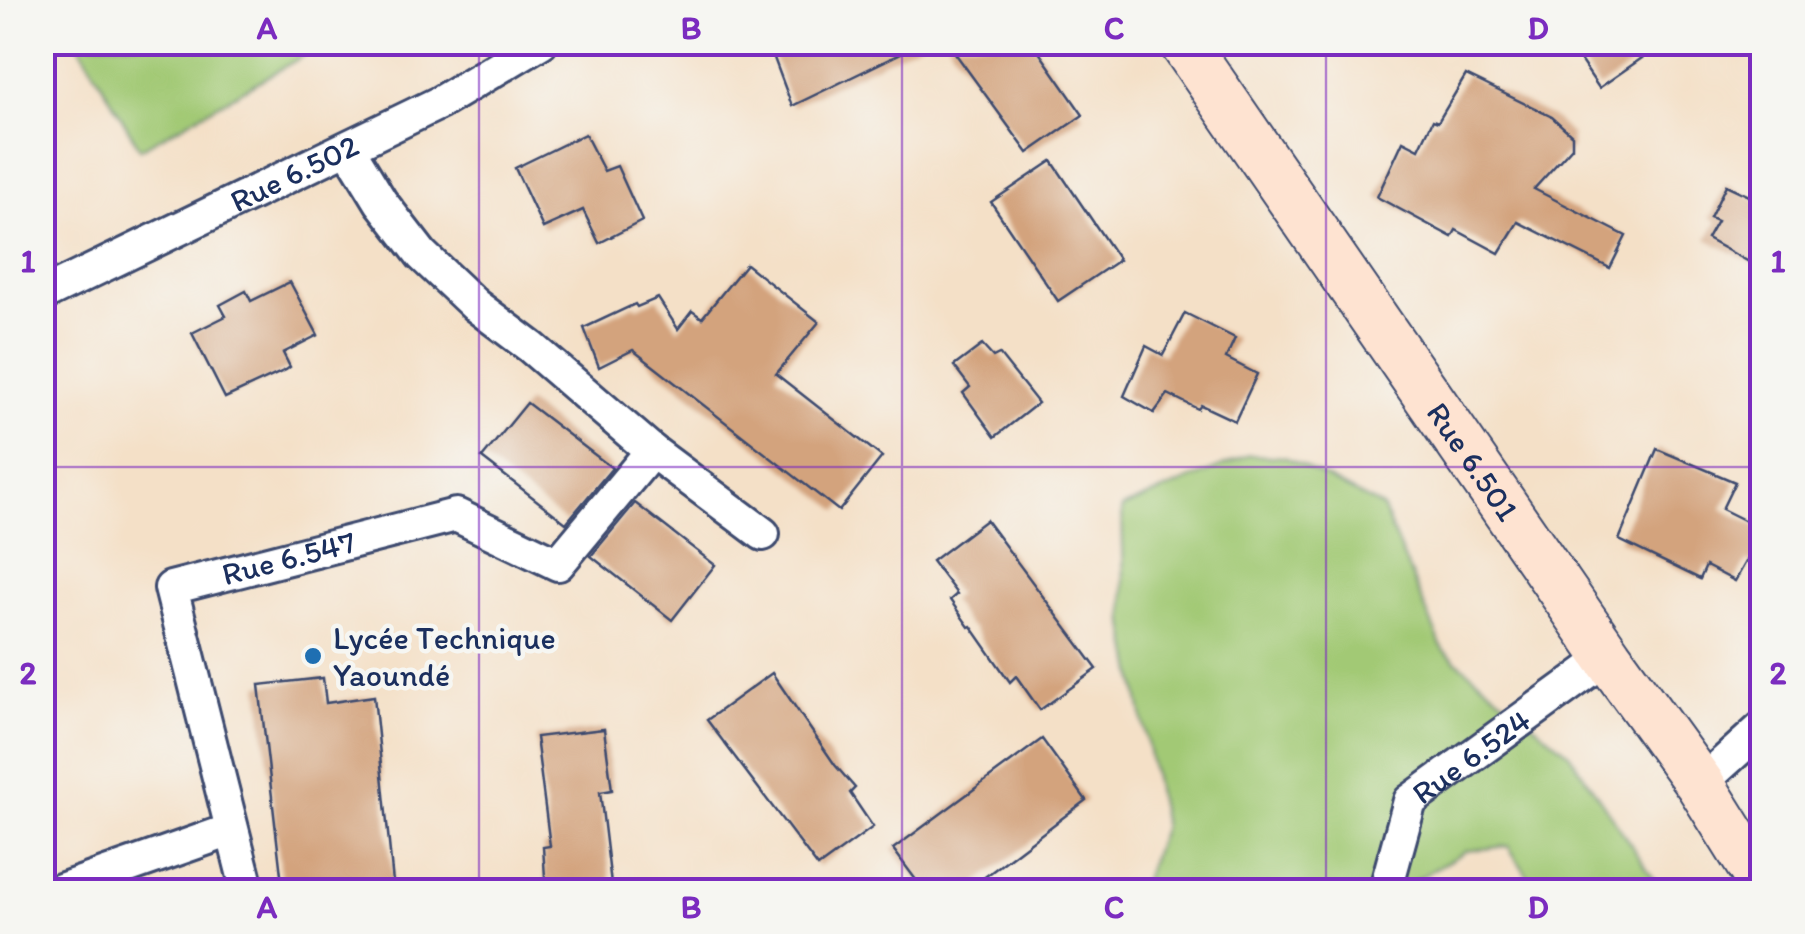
<svg xmlns="http://www.w3.org/2000/svg" width="1805" height="934" viewBox="0 0 1805 934" font-family="Itim,sans-serif">
<style>
.green{fill:#a2c974;stroke:#5e7c69;stroke-width:2.5}
.building{fill:#d3a37d}
.lines{fill:none;stroke-linecap:round;stroke-linejoin:round}
.street-casing{stroke:#3c4a6e;stroke-width:38}
.secondary-casing{stroke:#3c4a6e;stroke-width:52}
.street{stroke:#fff;stroke-width:32}
.secondary{stroke:#fee3d1;stroke-width:48}
.grid{fill:none;stroke:#7b2cbf;stroke-width:2.5;stroke-opacity:0.55}
.poi-dot{fill:#1f6fb2;stroke:#f6f6f2;stroke-width:4}
.labels{text-anchor:middle;stroke-width:9;stroke-linejoin:round;paint-order:stroke}
.street-label{font-size:32px;fill:#1b2f5e;stroke:#f6f6f2}
.poi-label{font-size:32px;fill:#1b2f5e;stroke:#f6f6f2;text-anchor:start}
.neatline{fill:none;stroke:#7b2cbf;stroke-width:4}
.grid-label{font-size:32px;text-anchor:middle;font-weight:bold;fill:#7b2cbf}
</style>
<rect width="100%" height="100%" fill="#f6f6f2"/>
<filter id="ink" filterUnits="userSpaceOnUse"><feTurbulence type="fractalNoise" baseFrequency=".01" numOctaves="2"/><feDisplacementMap in="SourceGraphic" scale="20" xChannelSelector="R" yChannelSelector="G"/><feConvolveMatrix kernelMatrix="1 2 1 2 8 2 1 2 1" color-interpolation-filters="sRGB"/></filter>
<filter id="wash" filterUnits="userSpaceOnUse"><feTurbulence type="fractalNoise" baseFrequency=".0048" numOctaves="4" result="noise"/><feDisplacementMap in="SourceGraphic" scale="40" xChannelSelector="R" yChannelSelector="G"/><feGaussianBlur stdDeviation="2.25" result="paint"/><feColorMatrix in="noise" values="0 0 0 0 0 0 0 0 0 0 0 0 0 0 0 0 0 1.4 0 .05"/><feComposite in="paint" operator="in"/></filter>
<g filter="url(#wash)">
<rect width="100%" height="100%" fill="#f4e0c7"/>
<g class="green">
<polygon points="78,43 326,43 140,149"/>
<polygon points="1249,455 1285,457 1382,507 1443,650 1569,753 1662,891 1538,891 1508,846 1466,851 1396,891 1140,891 1163,826 1125,625 1122,508"/>
</g>
<g id="blocks">
<g class="building">
<polygon points="768,42 924,42 792,106"/>
<polygon points="947,42 1032,42 1083,115 1028,153"/>
<polygon points="1592,42 1665,42 1599,88 1576,54"/>
<polygon points="1466,75 1552,117 1572,135 1572,147 1534,189 1626,236 1610,268 1518,222 1499,253 1456,230 1452,237 1377,197 1403,141 1419,149 1433,120 1438,122"/>
<polygon points="585,134 604,171 617,166 642,221 599,243 583,210 543,228 515,168"/>
<polygon points="1052,161 1119,260 1058,301 991,202"/>
<polygon points="1726,185 1762,202 1762,269 1707,239 1717,221 1710,218"/>
<polygon points="746,264 819,322 776,374 882,457 839,511 633,350 599,367 584,328 635,304 637,307 658,298 678,329 692,311 702,318"/>
<polygon points="290,282 318,335 283,353 290,367 286,370 225,398 192,333 226,316 220,305 246,291 251,301"/>
<polygon points="1185,313 1235,338 1226,358 1257,374 1235,421 1201,405 1198,409 1168,394 1154,413 1124,396 1146,346 1163,355"/>
<polygon points="982,345 993,357 999,354 1038,403 995,437 963,393 970,387 954,366"/>
<polygon points="527,403 612,468 566,523 482,458"/>
<polygon points="1657,449 1735,482 1722,509 1762,529 1762,576 1747,560 1735,581 1706,566 1700,579 1619,540"/>
<polygon points="635,503 715,565 672,620 591,556"/>
<polygon points="986,520 1097,669 1040,710 1016,676 1010,682 971,626 969,627 950,600 957,594 932,561"/>
<polygon points="772,673 835,765 855,788 850,793 873,827 818,867 707,720"/>
<polygon points="323,678 326,703 374,696 394,892 283,892 259,685"/>
<polygon points="604,729 612,790 600,792 612,892 546,892 543,847 550,846 536,737"/>
<polygon points="1042,739 1086,800 965,892 925,892 893,849"/>
</g>
</g>
</g>
<g filter="url(#ink)">
<use href="#blocks" fill-opacity="0" stroke="#3c4a6e" stroke-width="2.5"/>
<g class="lines">
<g class="street-casing">
<g id="street">
<path id="s1" d="M42 295 439 103 541 42"/>
<polyline points="652,451 763,534"/>
<polyline points="1700,784 1762,728"/>
<polyline points="55,892 231,830"/>
<path id="s2" d="M248 892 171 588 456 515 558 564 652 451 531 347 475 305 422 255 381 202 348 148"/>
<path id="s3" d="M1385 892 1410 801 1608 657"/>
</g>
</g>
<g class="secondary-casing">
<g id="secondary">
<path id="s4" d="M1183 42 1608 657 1700 784 1762 883"/>
</g>
</g>
<use href="#street" class="street"/>
<use href="#secondary" class="secondary"/>
</g>
</g>
<path class="grid" d="M479 42V892M902 42V892M1326 42V892M42 467H1762"/>
<circle class="poi-dot" cx="313" cy="656" r="10"/>
<g class="labels">
<g class="street-label">
<text dy="11" stroke="none"><textPath href="#s1" startOffset="280">Rue 6.502</textPath></text>
<text dy="11" stroke="none"><textPath href="#s4" startOffset="510">Rue 6.501</textPath></text>
<text dy="11" stroke="none"><textPath href="#s2" startOffset="435">Rue 6.547</textPath></text>
<text dy="11" stroke="none"><textPath href="#s3" startOffset="170">Rue 6.524</textPath></text>
</g>
<g class="poi-label">
<text x="333" y="649">Lycée Technique<tspan x="333" dy="37">Yaoundé</tspan></text>
</g>
</g>
<rect width="1805" height="934" fill="none" stroke="#f6f6f2" stroke-width="110"/>
<rect x="55" y="55" width="1695" height="824" class="neatline"/>
<g class="grid-label">
<text x="267" y="39">A</text>
<text x="691" y="39">B</text>
<text x="1114" y="39">C</text>
<text x="1538" y="39">D</text>
<text x="28" y="272">1</text>
<text x="1778" y="272">1</text>
<text x="28" y="684">2</text>
<text x="1778" y="684">2</text>
<text x="267" y="918">A</text>
<text x="691" y="918">B</text>
<text x="1114" y="918">C</text>
<text x="1538" y="918">D</text>
</g>
</svg>
